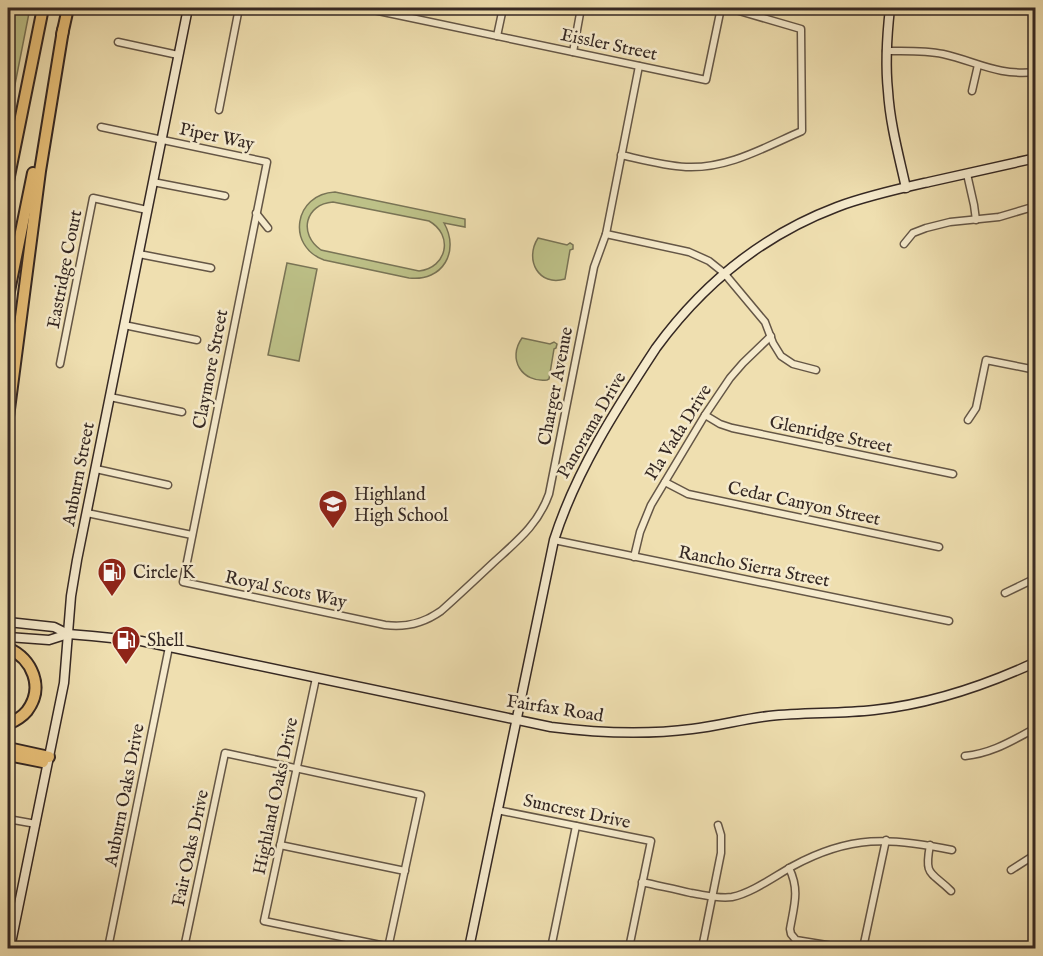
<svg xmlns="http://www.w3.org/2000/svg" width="1043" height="956" viewBox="0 0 1043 956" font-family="'IM FELL English',serif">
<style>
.green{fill:#bdc188;stroke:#797456;stroke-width:1.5;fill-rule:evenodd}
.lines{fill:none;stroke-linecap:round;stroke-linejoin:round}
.street-casing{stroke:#645646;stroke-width:9}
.secondary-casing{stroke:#352823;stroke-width:11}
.highway-casing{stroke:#352823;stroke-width:14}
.street{stroke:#f5eacc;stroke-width:6}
.secondary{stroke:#f5eacc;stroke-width:8}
.highway{stroke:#e8c078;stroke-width:10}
.labels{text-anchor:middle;stroke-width:5;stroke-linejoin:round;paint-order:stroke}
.street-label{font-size:18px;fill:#352823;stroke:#f5eacc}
.poi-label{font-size:18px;fill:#352823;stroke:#f5eacc;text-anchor:start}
</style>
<rect width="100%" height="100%" fill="#efdfb0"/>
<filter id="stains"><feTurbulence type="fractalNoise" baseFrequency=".00333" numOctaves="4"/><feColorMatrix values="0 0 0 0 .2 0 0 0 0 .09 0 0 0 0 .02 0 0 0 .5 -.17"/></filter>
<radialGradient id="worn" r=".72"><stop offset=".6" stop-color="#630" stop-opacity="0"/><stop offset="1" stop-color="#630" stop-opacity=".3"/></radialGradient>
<g class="green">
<polygon points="8,8 30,8 8,120"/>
<path d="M335 192 465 219V227L444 223C460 251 443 282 409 278L324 260C286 246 294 194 335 192ZM333 202 429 221C454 235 447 268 419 271L321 250C298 234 305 204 333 202Z"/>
<path d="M538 238 567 245 570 243 573 245V249L570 250 565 279C539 287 524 260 538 238Z"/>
<polygon points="287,263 317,269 299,361 268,355"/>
<path d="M522 338 550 344 554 342 557 344 556 348 554 349 549 379 547 380C522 383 507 359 522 338Z"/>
</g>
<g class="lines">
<g class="street-casing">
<g id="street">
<polyline points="364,8 706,80 721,8"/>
<polyline points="497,36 503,8"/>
<polyline points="118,42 178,55"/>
<path d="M886 51C905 51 925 50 943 54 978 62 997 76 1036 72"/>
<polyline points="573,52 581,8"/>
<polyline points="972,91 978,65"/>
<polyline points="219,110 239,8"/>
<path d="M101 127 267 162 183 582 385 625C407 628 424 623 441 611 459 595 476 579 493 563 517 541 538 525 549 494L594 267 606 234 639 66"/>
<path d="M621 155C643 160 665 166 686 167 728 169 765 147 802 131L801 29 729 8"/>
<polyline points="967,174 974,205 976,220"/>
<polyline points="153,182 225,196"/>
<polyline points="256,213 268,228"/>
<polyline points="606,234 689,252 709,261 724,273 765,322 773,343 781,356 793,364 816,370"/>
<polyline points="904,244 913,233 926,228 950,222 999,217 1036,206"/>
<polyline points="139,254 211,268"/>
<polyline points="124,325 197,340"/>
<polyline points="60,364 93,198 147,210"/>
<polyline points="110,397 182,412"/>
<polyline points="705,415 720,424 732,428 953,474"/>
<polyline points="968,420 976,408 986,360 1036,370"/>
<polyline points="96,469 168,485"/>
<polyline points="665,482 688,494 939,547"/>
<polyline points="1036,504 1036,526"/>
<polyline points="87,513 192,535"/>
<polyline points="554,540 949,621"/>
<polyline points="634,557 640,532 651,505 705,415 730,378 743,363 771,336"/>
<polyline points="1005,593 1036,578"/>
<polyline points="316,678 264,921 395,948"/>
<path d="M965 756C993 753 1011 741 1036 728"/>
<polyline points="497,810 651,841 629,948"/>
<polyline points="8,819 36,824"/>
<polyline points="280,845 405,871"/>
<path d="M930 845C924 877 931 871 951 891"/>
<path d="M789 868C800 890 794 906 790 929L791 934 796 940 845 948"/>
<polyline points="1011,870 1036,854"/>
<path d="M642 882C659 886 675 889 691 893 705 895 718 899 732 897 752 893 775 876 793 866 850 835 890 837 952 850"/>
<polyline points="108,948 169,647"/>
<polyline points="184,948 225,753 421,795 388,948"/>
<polyline points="551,948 576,826"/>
<polyline points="702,948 721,853 721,835 718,825"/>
<polyline points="863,948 886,840"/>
</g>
</g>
<g class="secondary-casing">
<g id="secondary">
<path d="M890 8C887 35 885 63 888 91 890 124 899 156 906 188"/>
<polyline points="8,622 54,627 68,634"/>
<path d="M8 637 49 640 68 634 92 636 141 641 551 727C598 733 645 735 692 729 718 726 743 719 769 716 804 712 839 714 874 710 931 704 984 686 1036 662"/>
<polyline points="10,948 64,683 71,596 77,560 188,8"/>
<path d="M469 948 554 540C576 471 616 409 656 348 702 285 763 235 837 207 866 196 898 189 929 182 964 174 1000 166 1036 158"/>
</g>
</g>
<g class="highway-casing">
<g id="highway">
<polyline points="62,35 68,8"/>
<polyline points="8,181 43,8"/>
<polyline points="8,296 33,173"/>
<polyline points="8,417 40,171 63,30"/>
<path d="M8 648C32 659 45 687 27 711 22 717 15 721 8 724"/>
<polyline points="8,748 49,757"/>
<polyline points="8,755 43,762"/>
</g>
</g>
<use href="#street" class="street"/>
<use href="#secondary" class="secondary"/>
<use href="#highway" class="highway"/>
</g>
<defs>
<g id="school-pin" transform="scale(1.5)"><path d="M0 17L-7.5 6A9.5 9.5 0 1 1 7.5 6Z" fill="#8f2418" stroke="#f5eacc"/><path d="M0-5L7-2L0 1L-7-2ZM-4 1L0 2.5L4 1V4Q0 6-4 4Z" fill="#fff"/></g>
<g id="fuel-pin" transform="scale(1.5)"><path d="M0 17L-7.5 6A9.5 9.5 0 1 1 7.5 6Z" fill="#8f2418" stroke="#f5eacc"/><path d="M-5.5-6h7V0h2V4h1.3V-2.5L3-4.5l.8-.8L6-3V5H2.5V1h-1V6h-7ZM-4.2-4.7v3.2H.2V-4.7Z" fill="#fff"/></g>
</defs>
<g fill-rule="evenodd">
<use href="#school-pin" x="333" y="504"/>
<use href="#fuel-pin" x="112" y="572"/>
<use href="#fuel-pin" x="126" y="640"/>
</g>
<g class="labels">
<g class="street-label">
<text transform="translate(609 44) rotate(12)" y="6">Eissler Street</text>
<text transform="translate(217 136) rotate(12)" y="6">Piper Way</text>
<text transform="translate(64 269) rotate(-79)" y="6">Eastridge Court</text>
<text transform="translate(210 369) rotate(-79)" y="6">Claymore Street</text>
<text transform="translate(555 386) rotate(-79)" y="6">Charger Avenue</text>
<text transform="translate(591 425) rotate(-60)" y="6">Panorama Drive</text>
<text transform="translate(678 432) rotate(-58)" y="6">Pla Vada Drive</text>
<text transform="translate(831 434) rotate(12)" y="6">Glenridge Street</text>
<text transform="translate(78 474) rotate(-79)" y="6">Auburn Street</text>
<text transform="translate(804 503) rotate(12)" y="6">Cedar Canyon Street</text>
<text transform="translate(754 566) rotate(11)" y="6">Rancho Sierra Street</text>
<text transform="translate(286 589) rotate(12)" y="6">Royal Scots Way</text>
<text transform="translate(555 708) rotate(9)" y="6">Fairfax Road</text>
<text transform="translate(124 795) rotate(-79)" y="6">Auburn Oaks Drive</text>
<text transform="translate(275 796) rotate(-78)" y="6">Highland Oaks Drive</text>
<text transform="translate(577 811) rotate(12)" y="6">Suncrest Drive</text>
<text transform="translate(190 848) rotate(-78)" y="6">Fair Oaks Drive</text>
</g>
<g class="poi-label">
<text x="354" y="500">Highland<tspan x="354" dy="21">High School</tspan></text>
<text x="133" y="578">Circle K</text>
<text x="147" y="646">Shell</text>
</g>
</g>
<rect width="1043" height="956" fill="none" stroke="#efdfb0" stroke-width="30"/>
<rect x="9" y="9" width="1025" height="938" fill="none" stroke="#352823" stroke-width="3"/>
<rect x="15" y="15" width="1013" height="926" fill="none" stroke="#352823" stroke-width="1.5"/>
<rect width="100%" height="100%" filter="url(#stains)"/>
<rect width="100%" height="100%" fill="url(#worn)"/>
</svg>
